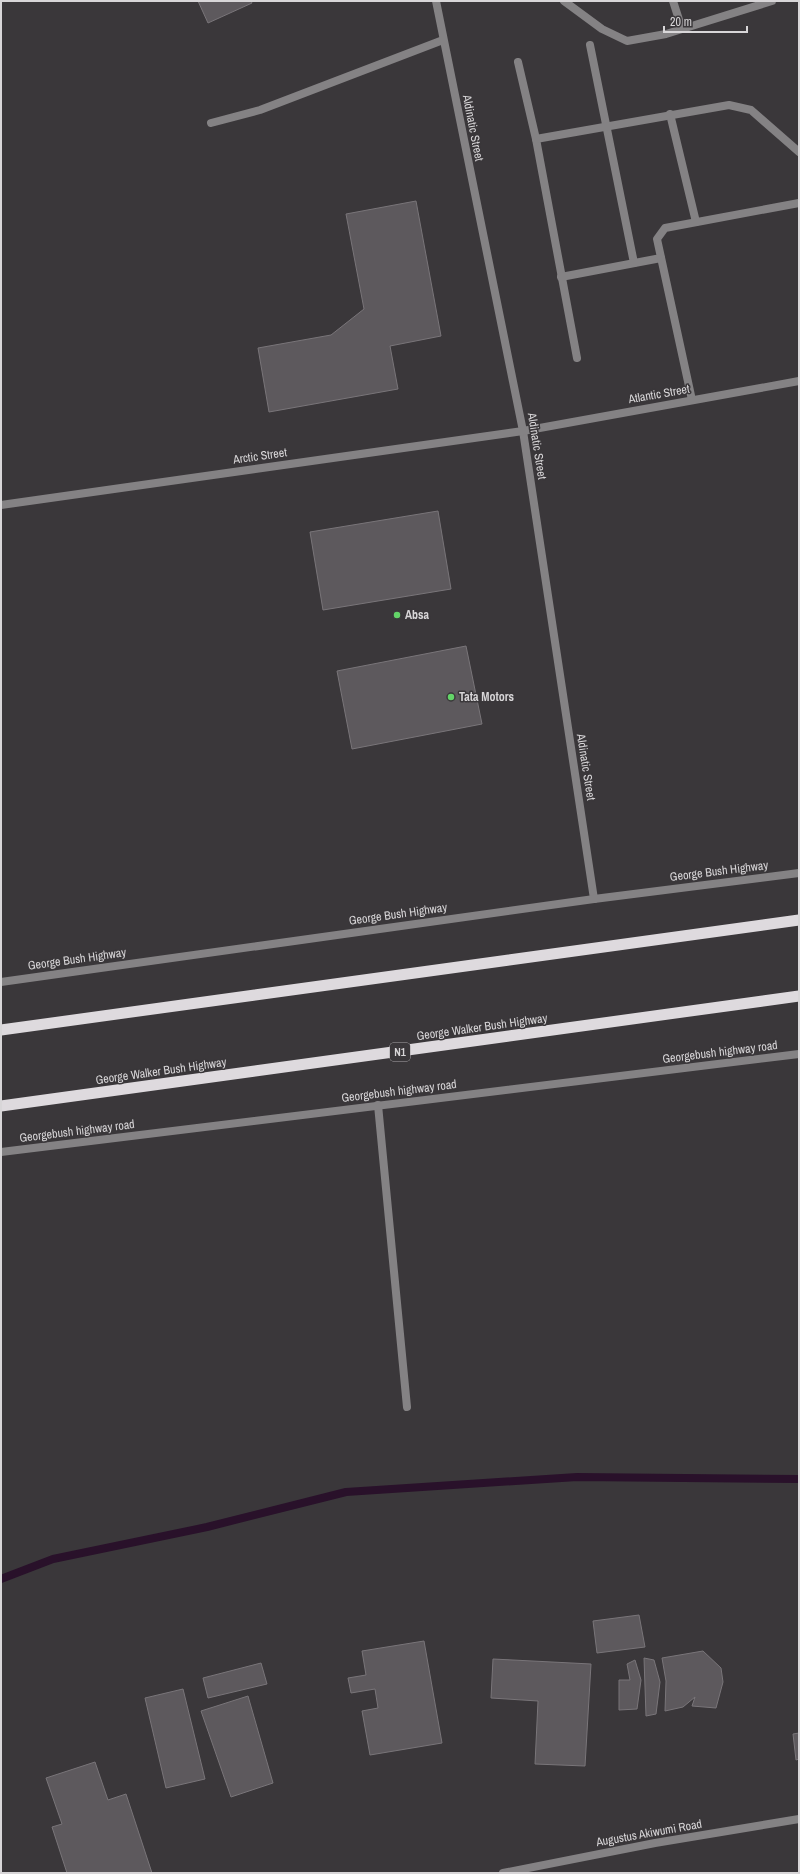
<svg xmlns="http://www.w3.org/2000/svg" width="800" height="1874" viewBox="0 0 800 1874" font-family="'Archivo Narrow',sans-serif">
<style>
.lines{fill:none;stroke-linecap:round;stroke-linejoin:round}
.stream{stroke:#29112a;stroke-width:8}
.building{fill:#5d595d;stroke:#797579}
.service{stroke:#848284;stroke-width:8}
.minor{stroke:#848284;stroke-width:8}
.trunk{stroke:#dedade;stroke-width:11}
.poi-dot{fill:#63d468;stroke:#3a373a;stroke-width:1.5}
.labels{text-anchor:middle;stroke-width:3;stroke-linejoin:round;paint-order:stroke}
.shield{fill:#3a373a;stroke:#a9a6a9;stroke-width:1}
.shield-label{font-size:11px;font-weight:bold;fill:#d8d6d8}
.street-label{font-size:12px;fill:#d8d6d8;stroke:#3a373a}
.poi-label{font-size:12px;font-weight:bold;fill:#d8d6d8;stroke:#3a373a;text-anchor:start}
</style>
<rect width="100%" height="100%" fill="#3a373a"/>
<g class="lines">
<polyline class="stream" points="1,1579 53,1559 207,1527 346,1492 577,1477 799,1479"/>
</g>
<g class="building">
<polygon points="198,1 251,1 252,3 208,23"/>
<polygon points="416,201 441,336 390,346 398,389 269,412 258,348 331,335 364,309 346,214"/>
<polygon points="438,511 451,589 323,610 310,532"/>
<polygon points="466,646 482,724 352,749 337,671"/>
<polygon points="639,1615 645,1647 597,1653 593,1621"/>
<polygon points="424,1641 442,1743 370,1755 362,1711 378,1708 375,1689 351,1693 348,1678 366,1675 362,1651"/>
<polygon points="703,1651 721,1668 723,1682 716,1708 692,1706 695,1697 683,1707 665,1711 666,1681 662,1658"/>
<polygon points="644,1658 654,1660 660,1682 656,1714 646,1716"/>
<polygon points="493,1659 591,1664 585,1766 535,1764 538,1701 491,1698"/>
<polygon points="635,1660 641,1680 637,1709 619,1710 619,1680 630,1680 627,1664"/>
<polygon points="261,1663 267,1684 208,1698 203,1678"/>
<polygon points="183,1689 205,1779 166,1788 145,1698"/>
<polygon points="248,1696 273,1783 231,1797 201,1711"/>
<polygon points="799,1733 799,1759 796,1760 793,1734"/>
<polygon points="95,1762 108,1800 126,1794 152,1873 67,1873 52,1827 62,1824 46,1778"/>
</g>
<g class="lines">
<g class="service">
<polyline points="673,1 682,29"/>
<polyline points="590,45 634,263"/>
<polyline points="518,62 536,139 577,358"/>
<polyline points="670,114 696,222"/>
<polyline points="211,123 260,110 443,40"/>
<polyline points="536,139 729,105 751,110 799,152"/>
<polyline points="561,277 661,258"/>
<polyline points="692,400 657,239 665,228 799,203"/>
<polyline points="378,1105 407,1407"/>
</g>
<g class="minor">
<polyline points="436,1 523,431 594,899"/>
<polyline points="564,1 602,29 627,41 666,34 772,1"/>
<polyline points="1,505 523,431 799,381"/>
<polyline points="1,982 594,899 799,873"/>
<polyline points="1,1152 799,1054"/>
<polyline points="503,1873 655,1843 799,1819"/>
</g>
<g class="trunk">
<polyline points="1,1030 799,920"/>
<polyline points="1,1106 799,996"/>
</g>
</g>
<g class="poi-dot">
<circle cx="397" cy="615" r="4"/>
<circle cx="451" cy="697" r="4"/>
</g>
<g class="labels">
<rect class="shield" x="390" y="1043" width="20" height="18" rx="3"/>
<g class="shield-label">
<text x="400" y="1056">N1</text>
</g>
<g class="street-label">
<text transform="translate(473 128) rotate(79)" y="4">Aldinatic Street</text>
<text transform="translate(659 394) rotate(-10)" y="4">Atlantic Street</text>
<text transform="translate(537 446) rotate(81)" y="4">Aldinatic Street</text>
<text transform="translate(260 456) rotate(-8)" y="4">Arctic Street</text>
<text transform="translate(586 767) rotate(81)" y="4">Aldinatic Street</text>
<text transform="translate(719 871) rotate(-7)" y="4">George Bush Highway</text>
<text transform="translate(398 914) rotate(-8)" y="4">George Bush Highway</text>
<text transform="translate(77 959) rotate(-8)" y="4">George Bush Highway</text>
<text transform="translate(482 1027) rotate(-8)" y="4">George Walker Bush Highway</text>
<text transform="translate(720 1052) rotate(-7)" y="4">Georgebush highway road</text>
<text transform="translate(161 1071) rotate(-8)" y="4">George Walker Bush Highway</text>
<text transform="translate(399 1091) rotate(-7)" y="4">Georgebush highway road</text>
<text transform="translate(77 1131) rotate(-7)" y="4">Georgebush highway road</text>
<text transform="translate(649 1833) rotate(-10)" y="4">Augustus Akiwumi Road</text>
</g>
<g class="poi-label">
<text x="405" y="619">Absa</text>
<text x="459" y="701">Tata Motors</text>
</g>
</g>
<rect width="800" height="1874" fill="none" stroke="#d8d6d8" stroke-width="4"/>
<path d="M664 26v6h83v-6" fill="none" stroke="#d8d6d8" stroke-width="2"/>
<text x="670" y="26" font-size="12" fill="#d8d6d8" stroke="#3a373a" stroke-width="3" paint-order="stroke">20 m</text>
</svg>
